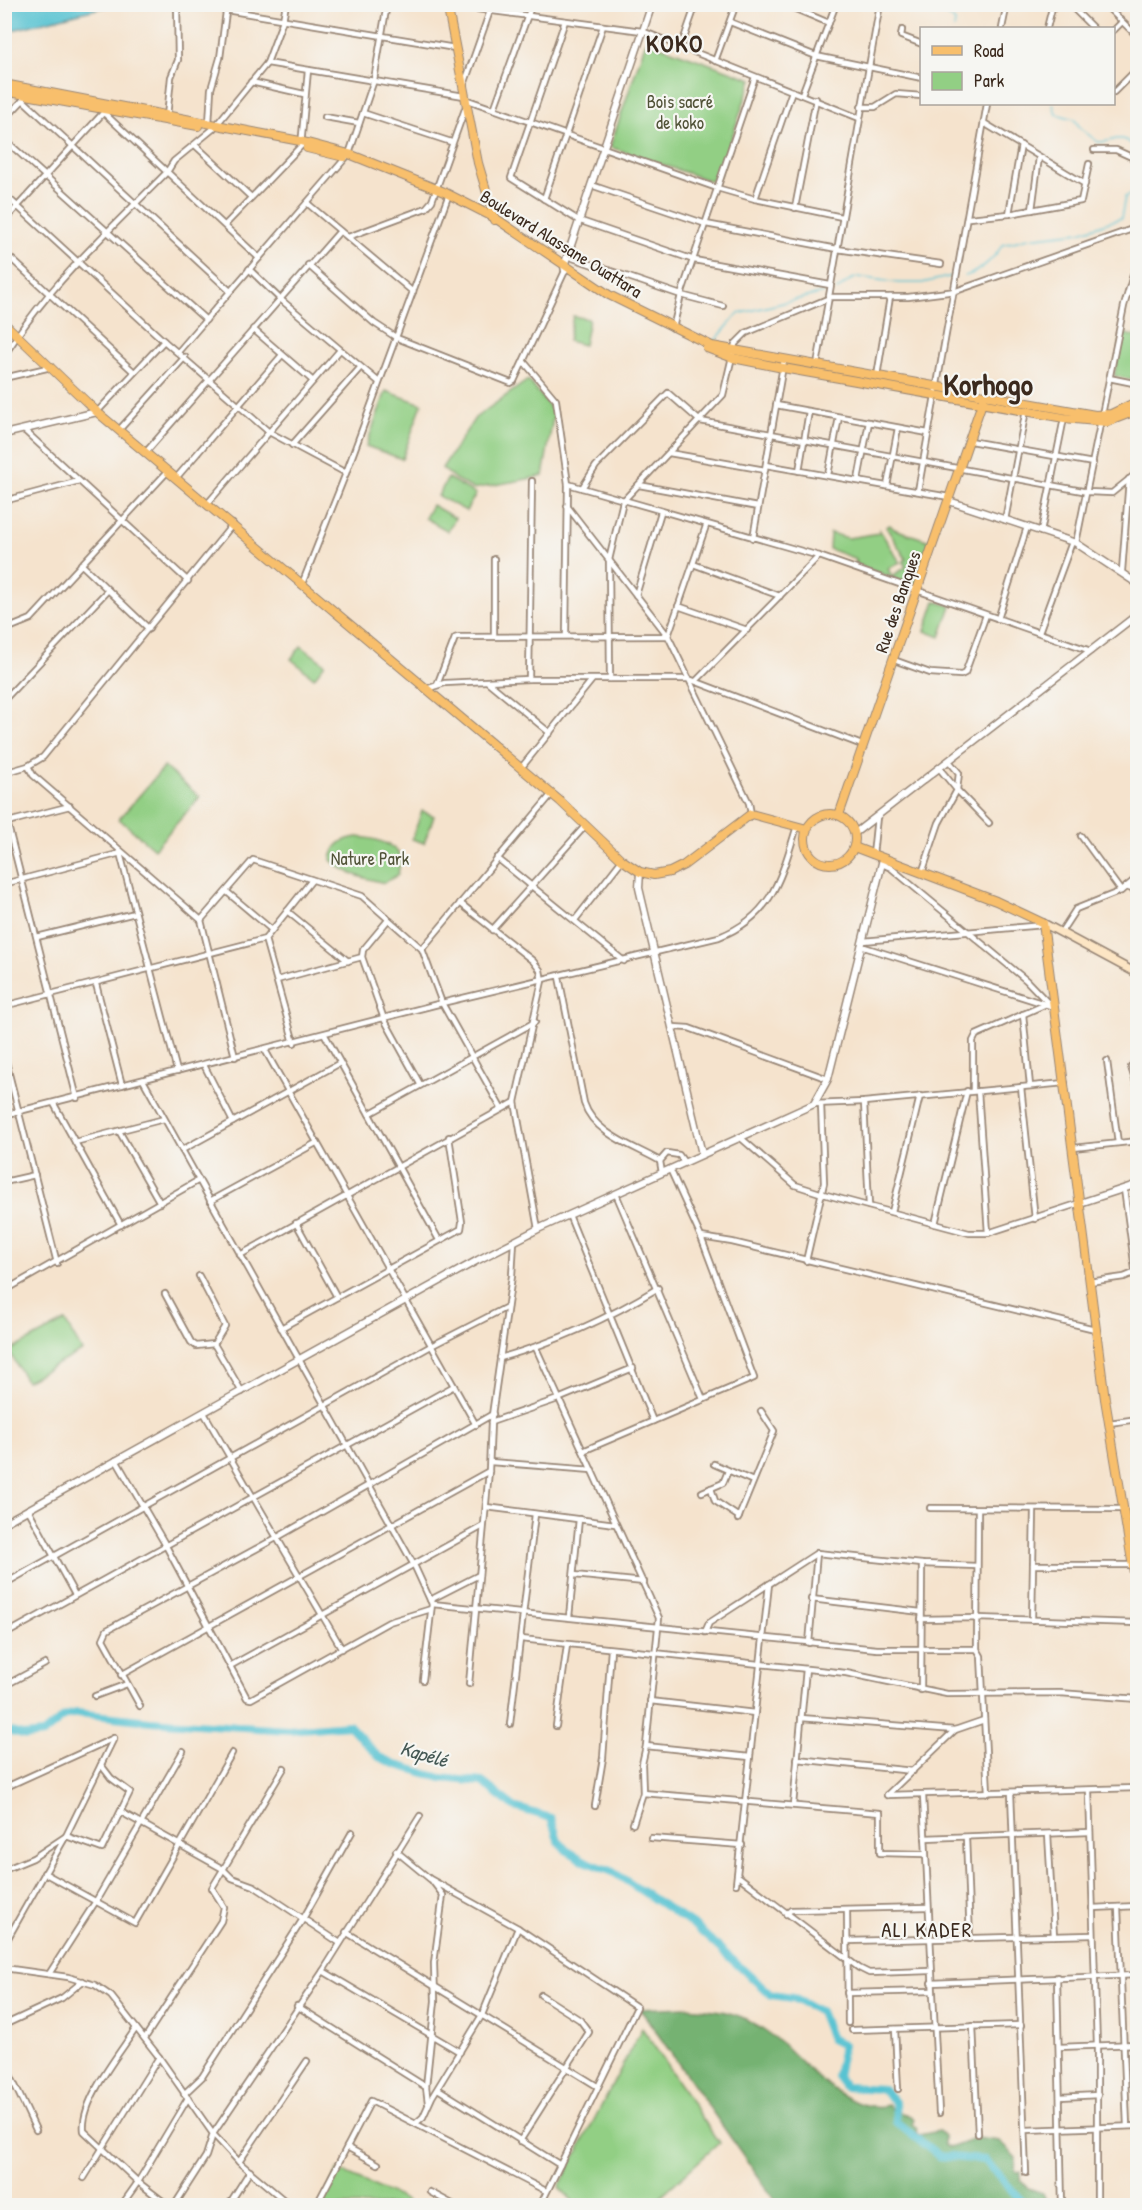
<svg xmlns="http://www.w3.org/2000/svg" width="1142" height="2210" viewBox="0 0 1142 2210" font-family="'Patrick Hand',sans-serif">
<style>
.green{fill:#92cf84;stroke:#667c51;stroke-width:1.5}
.forest{fill:#75b272;stroke:#586e48;stroke-width:1.5}
.water{fill:#58c3d2;stroke:#4a7678;stroke-width:1.5}
.lines{fill:none;stroke-linecap:round;stroke-linejoin:round}
.stream{stroke:#58c3d2;stroke-width:1.5}
.river{stroke:#58c3d2;stroke-width:8}
.minor-casing{stroke:#988676;stroke-width:8}
.tertiary-casing{stroke:#988676;stroke-width:9}
.secondary-casing{stroke:#988676;stroke-width:10}
.primary-casing{stroke:#988676;stroke-width:10}
.minor{stroke:#fff;stroke-width:4.5}
.tertiary{stroke:#fff;stroke-width:6}
.secondary{stroke:#fce5c4;stroke-width:7}
.primary{stroke:#f8bf6c;stroke-width:8}
.labels{text-anchor:middle;stroke-width:4.5;stroke-linejoin:round;paint-order:stroke}
.park-label{font-size:18px;fill:#515338;stroke:#f6f6f2}
.street-label{font-size:18px;fill:#3b2a1e;stroke:#f6f6f2}
.water-label{font-size:20px;font-style:italic;fill:#445854;stroke:#f6f6f2}
.quarter-label{font-size:21px;letter-spacing:1.5px;fill:#3b2a1e;stroke:#f6f6f2}
.district-label{font-size:24px;font-weight:bold;letter-spacing:1.5px;fill:#3b2a1e;stroke:#f6f6f2}
.town-label{font-size:30px;font-weight:bold;fill:#3b2a1e;stroke:#f6f6f2}
</style>
<rect width="100%" height="100%" fill="#f6f6f2"/>
<filter id="ink" filterUnits="userSpaceOnUse"><feTurbulence type="fractalNoise" baseFrequency=".0167" numOctaves="2"/><feDisplacementMap in="SourceGraphic" scale="12" xChannelSelector="R" yChannelSelector="G"/><feConvolveMatrix kernelMatrix="1 2 1 2 8 2 1 2 1" color-interpolation-filters="sRGB"/></filter>
<filter id="wash" filterUnits="userSpaceOnUse"><feTurbulence type="fractalNoise" baseFrequency=".008" numOctaves="4" result="noise"/><feDisplacementMap in="SourceGraphic" scale="24" xChannelSelector="R" yChannelSelector="G"/><feGaussianBlur stdDeviation="1.35" result="paint"/><feColorMatrix in="noise" values="0 0 0 0 0 0 0 0 0 0 0 0 0 0 0 0 0 1.4 0 .05"/><feComposite in="paint" operator="in"/></filter>
<g filter="url(#wash)">
<rect width="100%" height="100%" fill="#f5e3cd"/>
<g class="green">
<polygon points="646,41 752,79 718,178 713,177 711,181 610,147"/>
<polygon points="573,316 589,319 584,345 568,341"/>
<polygon points="1122,333 1137,337 1137,381 1114,376"/>
<polygon points="528,380 554,412 543,476 473,489 455,479 442,468 475,418"/>
<polygon points="386,391 422,404 402,459 366,446"/>
<polygon points="448,478 476,494 466,511 438,496"/>
<polygon points="432,505 455,518 448,531 425,518"/>
<polygon points="890,525 894,529 930,541 915,586 855,564 856,559 829,549 830,533 848,538 879,533 879,529 900,562 888,569 892,576 906,567 903,562 906,559 886,527"/>
<polygon points="935,601 951,606 940,637 925,631"/>
<polygon points="301,646 325,664 314,678 291,659"/>
<polygon points="164,767 200,797 154,849 119,819"/>
<polygon points="422,811 434,816 424,843 412,839"/>
<path d="M357 837C374 838 391 842 401 856L398 875 384 883C365 878 346 875 331 860 333 845 342 839 357 837Z"/>
<polygon points="65,1321 82,1351 26,1381 9,1351"/>
<polygon points="642,2028 719,2143 651,2205 577,2205 559,2187"/>
<polygon points="338,2170 401,2198 411,2205 319,2206"/>
</g>
<path class="forest" d="M687 2007C709 2009 727 2010 746 2019 751 2022 782 2042 784 2045 807 2068 852 2116 888 2105 894 2115 907 2111 914 2119L912 2124 917 2128 916 2132 919 2135 939 2131 944 2136V2145L950 2148 977 2138 1000 2141 1016 2158 1015 2171 1021 2172V2181L1028 2188 1043 2193 1048 2205H778L640 2009Z"/>
<polygon class="water" points="4,5 5,4 112,5 5,32"/>
<g class="lines">
<g class="stream">
<path d="M909 4C924 13 943 8 955 22L954 28"/>
<path d="M1053 104 1056 114 1074 119 1081 129 1098 142C1117 143 1119 130 1138 150"/>
<path d="M965 276C978 273 996 257 1002 245L1028 238 1080 232 1121 218 1125 197 1138 190"/>
<polyline points="837,290 850,280 858,277 899,283 922,283 953,276"/>
<polyline points="713,343 738,314 823,293"/>
</g>
<polyline class="river" points="4,1730 26,1736 43,1734 65,1716 77,1713 150,1721 288,1730 349,1725 379,1757 397,1765 441,1778 482,1782 514,1807 551,1818 558,1840 566,1850 587,1862 613,1872 696,1927 771,1995 793,1998 820,2011 831,2039 843,2045 837,2076 845,2087 883,2089 895,2102 896,2122 939,2156 985,2160 1026,2206"/>
</g>
</g>
<g filter="url(#ink)">
<g class="lines">
<g class="minor-casing">
<g id="minor">
<polyline points="784,4 829,23"/>
<polyline points="1069,4 1093,28"/>
<polyline points="1104,4 1138,37"/>
<polyline points="1133,4 1138,9"/>
<polyline points="447,5 642,31 859,118"/>
<polyline points="226,10 455,48"/>
<polyline points="565,21 511,178 578,220 694,260 830,285"/>
<polyline points="730,22 816,56 922,78"/>
<polyline points="1002,28 1007,4"/>
<polyline points="1047,28 1053,4"/>
<polyline points="902,30 901,36 922,44"/>
<polyline points="1114,30 1122,22"/>
<polyline points="681,47 696,4"/>
<polyline points="715,61 736,4"/>
<polyline points="267,63 464,96"/>
<polyline points="251,82 304,94"/>
<polyline points="464,85 490,11"/>
<polyline points="1114,92 1138,68"/>
<polyline points="802,94 836,4"/>
<polyline points="465,99 717,188 755,199 842,217"/>
<polyline points="23,100 230,291"/>
<polyline points="861,107 875,107 896,94 922,96"/>
<polyline points="494,109 532,4"/>
<polyline points="104,113 259,258"/>
<polyline points="363,113 451,142"/>
<polyline points="167,117 171,77 178,60 177,4"/>
<polyline points="325,117 359,123"/>
<polyline points="4,120 24,99"/>
<polyline points="984,123 1085,184"/>
<polyline points="209,124 211,89 220,58 227,4"/>
<polyline points="4,139 206,320"/>
<polyline points="195,145 251,197"/>
<polyline points="1094,150 1116,150 1138,160"/>
<polyline points="591,185 706,224 837,249 941,264"/>
<polyline points="4,194 164,341 269,432 346,473"/>
<polyline points="544,199 603,26"/>
<polyline points="755,199 792,91"/>
<polyline points="307,203 413,292"/>
<polyline points="795,208 816,99"/>
<polyline points="1032,210 1039,157"/>
<polyline points="1009,214 1021,145"/>
<polyline points="969,218 1009,214 1081,201 1089,164"/>
<polyline points="4,221 104,112"/>
<polyline points="225,225 301,146 308,70"/>
<polyline points="348,237 426,208 432,201 466,106"/>
<polyline points="4,252 134,372"/>
<polyline points="567,256 681,295 723,306"/>
<polyline points="308,265 374,323 397,338 511,383 514,381 565,271"/>
<polyline points="249,269 279,298 379,382"/>
<polyline points="673,328 681,295 755,77"/>
<polyline points="253,329 313,381"/>
<polyline points="178,352 349,154 374,80 387,4"/>
<path d="M4 355C12 345 18 334 25 325 66 269 119 221 167 172L174 161 213 129 267 63 283 20 286 4"/>
<polyline points="525,363 556,400 568,484 566,635"/>
<polyline points="817,365 880,4"/>
<polyline points="877,376 890,297"/>
<polyline points="4,378 51,367"/>
<polyline points="1109,378 1138,384"/>
<polyline points="776,405 928,433"/>
<polyline points="97,412 164,341"/>
<polyline points="24,430 188,581"/>
<polyline points="119,430 185,357"/>
<polyline points="970,441 1093,463"/>
<polyline points="292,445 360,368"/>
<polyline points="146,452 340,231"/>
<polyline points="669,453 765,470"/>
<polyline points="766,465 949,497"/>
<polyline points="799,471 809,411"/>
<polyline points="828,475 839,417"/>
<polyline points="177,477 282,355"/>
<polyline points="858,480 869,422"/>
<polyline points="568,484 819,556 1091,651"/>
<polyline points="639,485 758,507"/>
<polyline points="887,486 898,428"/>
<polyline points="582,488 596,466 668,393 700,421 1088,492 1112,493 1138,472"/>
<polyline points="918,491 987,104"/>
<polyline points="4,501 79,481"/>
<polyline points="208,503 340,350"/>
<polyline points="567,506 668,636 749,803 751,814"/>
<polyline points="1005,520 1026,410"/>
<polyline points="1041,532 1064,418"/>
<polyline points="753,538 784,360"/>
<polyline points="1076,543 1124,306 1138,258"/>
<polyline points="494,559 494,635"/>
<polyline points="81,564 149,629"/>
<polyline points="693,564 780,596"/>
<polyline points="1122,571 1129,479"/>
<polyline points="302,584 346,473 449,194"/>
<polyline points="636,595 661,512"/>
<polyline points="678,606 747,630"/>
<polyline points="998,619 1027,527"/>
<polyline points="4,630 31,619 168,471"/>
<polyline points="1039,632 1072,542"/>
<polyline points="894,660 930,673 961,675 965,673 986,615"/>
<polyline points="529,679 532,481"/>
<polyline points="610,679 609,560 623,501 723,395 735,344 746,333 832,297 908,297 956,291 1138,227"/>
<polyline points="696,681 819,556"/>
<polyline points="488,682 550,733"/>
<polyline points="437,685 455,638 458,637 668,636 706,526"/>
<polyline points="426,689 445,683 529,679 689,679 862,745"/>
<polyline points="4,700 108,590"/>
<polyline points="949,761 959,773 957,790 989,823"/>
<polyline points="28,766 33,775 201,920"/>
<polyline points="521,768 592,680"/>
<polyline points="4,773 28,766 43,757 233,524"/>
<polyline points="4,810 77,1098"/>
<polyline points="4,823 70,806"/>
<polyline points="1081,836 1121,891"/>
<polyline points="120,853 177,1071"/>
<polyline points="873,855 877,817"/>
<polyline points="497,858 624,961"/>
<polyline points="882,864 891,868 1026,980 1051,1006"/>
<polyline points="922,873 939,823 957,790 939,768"/>
<polyline points="4,884 121,853"/>
<polyline points="1126,887 1138,891"/>
<polyline points="227,892 272,930"/>
<polyline points="460,903 533,961 540,970 542,981 515,1102 538,1229"/>
<polyline points="287,911 348,961"/>
<polyline points="388,920 363,950 362,957 384,1019 420,1084"/>
<polyline points="575,920 622,860"/>
<polyline points="492,930 586,825"/>
<polyline points="1061,932 1076,909 1121,891 1138,877"/>
<polyline points="37,937 135,913"/>
<polyline points="265,939 294,1043"/>
<polyline points="863,941 1044,925"/>
<polyline points="861,946 1051,1006"/>
<polyline points="422,949 551,795"/>
<path d="M559 977 584 1103C594 1134 634 1146 660 1161"/>
<polyline points="277,980 362,957"/>
<polyline points="96,984 122,1085"/>
<polyline points="4,1006 265,939 312,880"/>
<polyline points="1023,1014 1030,1086"/>
<polyline points="673,1027 689,1028 828,1079"/>
<polyline points="325,1035 439,1240"/>
<polyline points="265,1050 476,1425"/>
<polyline points="4,1054 57,1263"/>
<polyline points="235,1057 201,920 253,860 362,896 422,949 442,1003 501,1108"/>
<polyline points="1138,1060 1131,1067 1138,1089"/>
<polyline points="1107,1061 1118,1143"/>
<polyline points="204,1065 233,1122"/>
<polyline points="143,1080 415,1567 432,1604 423,1680"/>
<polyline points="1021,1087 1035,1219"/>
<polyline points="973,1091 973,1041 976,1035 1044,1005"/>
<polyline points="978,1091 988,1233"/>
<polyline points="864,1102 869,1206"/>
<polyline points="54,1104 121,1225"/>
<polyline points="814,1104 864,1102 1065,1083"/>
<polyline points="369,1114 535,1022"/>
<path d="M4 1115 442 1003 719 937C773 916 781 877 797 826"/>
<polyline points="119,1131 160,1203"/>
<polyline points="741,1138 795,1185 823,1194 969,1233 988,1233 1080,1203"/>
<polyline points="75,1142 164,1119"/>
<polyline points="1073,1148 1138,1141"/>
<polyline points="182,1150 340,1063"/>
<polyline points="670,1169 701,1237 732,1242 1095,1329"/>
<polyline points="662,1173 660,1161 667,1153 679,1155 684,1162"/>
<polyline points="4,1182 35,1175"/>
<polyline points="1124,1189 1138,1291"/>
<polyline points="616,1194 703,1399"/>
<polyline points="210,1201 316,1143"/>
<polyline points="892,1212 920,1096"/>
<polyline points="569,1215 653,1421"/>
<polyline points="296,1223 337,1297"/>
<polyline points="935,1224 967,1091"/>
<polyline points="240,1255 515,1102"/>
<polyline points="806,1261 824,1183 821,1104"/>
<polyline points="199,1276 225,1326 214,1344 242,1392"/>
<polyline points="1089,1282 1124,1277 1136,1272"/>
<polyline points="4,1291 199,1180"/>
<polyline points="165,1294 191,1342 196,1346 214,1344"/>
<polyline points="281,1328 461,1229 462,1222 449,1137"/>
<polyline points="536,1348 659,1618 646,1746 642,1764 643,1793 633,1824"/>
<path d="M500 1358C556 1342 609 1318 658 1288"/>
<polyline points="204,1413 342,1649"/>
<polyline points="491,1422 558,1399 633,1368"/>
<polyline points="1109,1423 1138,1419"/>
<polyline points="583,1451 754,1378 701,1237"/>
<polyline points="116,1460 165,1544 247,1698 251,1699 389,1622 431,1609"/>
<polyline points="490,1462 592,1470"/>
<polyline points="714,1464 753,1481"/>
<polyline points="711,1488 715,1501 739,1517"/>
<polyline points="702,1492 723,1483 728,1471"/>
<polyline points="486,1507 615,1524"/>
<polyline points="930,1508 1121,1509"/>
<polyline points="28,1509 75,1595"/>
<polyline points="978,1509 977,1649 981,1656 988,1793"/>
<polyline points="738,1519 774,1431 761,1411"/>
<polyline points="1127,1533 1138,1528"/>
<polyline points="1033,1565 1132,1565"/>
<polyline points="574,1575 644,1582"/>
<polyline points="4,1584 431,1346 507,1307"/>
<polyline points="811,1599 921,1612"/>
<polyline points="430,1600 479,1575"/>
<polyline points="432,1604 877,1649 977,1649"/>
<polyline points="569,1617 579,1519"/>
<polyline points="921,1619 977,1618 1138,1623"/>
<polyline points="1032,1620 1034,1510"/>
<polyline points="705,1632 709,1623 817,1553 922,1564 977,1566"/>
<polyline points="4,1635 454,1386"/>
<polyline points="521,1639 846,1673 947,1694 1060,1693 1138,1699"/>
<polyline points="809,1643 817,1553"/>
<polyline points="230,1666 483,1526"/>
<polyline points="121,1675 489,1471"/>
<polyline points="469,1684 489,1471 491,1422 512,1276 514,1241"/>
<polyline points="4,1686 45,1664"/>
<polyline points="921,1690 922,1564"/>
<polyline points="95,1696 127,1684"/>
<polyline points="650,1701 755,1713"/>
<polyline points="140,1706 103,1639 107,1630 278,1537 493,1414"/>
<polyline points="801,1718 955,1730 984,1720"/>
<polyline points="510,1724 535,1514"/>
<polyline points="556,1726 567,1645"/>
<polyline points="646,1746 750,1757"/>
<polyline points="797,1759 913,1771"/>
<polyline points="4,1788 114,1738"/>
<polyline points="1089,1791 1097,2046 1097,2198"/>
<polyline points="643,1793 880,1813 880,1853 925,1854"/>
<polyline points="1011,1793 1026,2173"/>
<polyline points="887,1795 1138,1788"/>
<polyline points="887,1795 955,1730"/>
<polyline points="923,1795 939,2113"/>
<polyline points="793,1805 806,1669"/>
<polyline points="595,1806 603,1758 611,1649"/>
<polyline points="121,1812 223,1869 232,1878 254,1886 340,1943"/>
<polyline points="1048,1834 1054,1936"/>
<polyline points="966,1837 970,1939"/>
<polyline points="651,1838 742,1845"/>
<polyline points="925,1838 1090,1832"/>
<polyline points="396,1851 430,1879 518,1928 637,2007 540,2206"/>
<polyline points="4,1870 33,1858 66,1836 102,1849 130,1792 111,1778 101,1765"/>
<polyline points="44,1873 135,1923 232,1753"/>
<polyline points="738,1876 859,1968 869,1973 931,1971"/>
<polyline points="736,1884 769,1584"/>
<polyline points="1118,1907 1127,2126"/>
<polyline points="1092,1908 1138,1906"/>
<polyline points="847,1910 848,2023"/>
<polyline points="786,1914 791,1910 928,1907"/>
<polyline points="346,1932 597,2086"/>
<polyline points="847,1941 1093,1935"/>
<polyline points="4,1945 66,1836 114,1738"/>
<polyline points="4,1968 68,1977 95,1985 111,1996 159,2057 213,2134 241,2164 291,2206"/>
<polyline points="323,1971 460,2052"/>
<polyline points="49,1974 96,1901 183,1751"/>
<polyline points="1057,1977 1062,2206"/>
<polyline points="931,1983 1138,1975"/>
<polyline points="847,1993 932,1991"/>
<polyline points="297,2006 426,2087"/>
<polyline points="4,2025 62,1998 83,1981"/>
<polyline points="973,2026 978,2134"/>
<path d="M136 2028C120 2053 80 2101 84 2131L138 2182 169 2206"/>
<polyline points="895,2029 898,2089"/>
<polyline points="852,2030 1021,2025"/>
<polyline points="145,2038 221,1921 224,1907 212,1888 284,1768"/>
<polyline points="1059,2047 1138,2044"/>
<polyline points="4,2062 36,2130"/>
<polyline points="438,2089 560,2165"/>
<polyline points="184,2094 202,2077 303,1919 352,1832"/>
<polyline points="1060,2097 1098,2095"/>
<polyline points="428,2103 426,2087 435,2001 434,1963 443,1895 433,1882"/>
<polyline points="416,2123 423,2117 432,2097 482,2015 518,1928"/>
<polyline points="1025,2130 1138,2126"/>
<polyline points="520,2141 589,2032 580,2020 541,1995"/>
<polyline points="347,2147 378,2164"/>
<polyline points="239,2162 307,2061"/>
<polyline points="84,2178 159,2057"/>
<polyline points="430,2192 456,2206"/>
<polyline points="121,2206 138,2182 188,2098"/>
<polyline points="174,2206 206,2156 213,2134 323,1971 420,1816"/>
<polyline points="228,2206 250,2171"/>
<polyline points="316,2206 371,2101 546,2191"/>
</g>
</g>
<g class="tertiary-casing">
<g id="tertiary">
<polyline points="565,271 564,266 652,4"/>
<polyline points="4,434 97,412"/>
<polyline points="949,501 1076,543 1138,584"/>
<polyline points="855,833 1138,614"/>
<polyline points="640,872 639,888 702,1154"/>
<polyline points="1080,1203 1138,1184"/>
<polyline points="4,1523 478,1260 538,1229 814,1104 828,1079 883,859"/>
</g>
</g>
<g class="secondary-casing">
<polyline id="secondary" points="1043,923 1138,974"/>
</g>
<g class="primary-casing">
<g id="primary">
<polyline points="447,4 478,163 495,220"/>
<polyline points="4,84 300,141 349,154 444,192 495,218 609,295 712,346 1095,415 1111,414 1138,401"/>
<polyline points="4,91 198,126"/>
<polyline points="307,148 344,157"/>
<polyline points="4,323 97,412 560,801 622,860 640,872 654,875 670,872 684,865 751,814 807,829"/>
<polyline points="707,348 733,358 783,368 1064,418 1107,422 1138,410"/>
<circle cx="830" cy="839" r="25"/>
<polyline points="839,815 983,400"/>
<polyline points="854,847 996,901 1043,923 1105,1399 1138,1597"/>
</g>
</g>
<use href="#minor" class="minor"/>
<use href="#tertiary" class="tertiary"/>
<use href="#secondary" class="secondary"/>
<use href="#primary" class="primary"/>
</g>
</g>
<g class="labels">
<g class="park-label">
<text x="680" y="108">Bois sacré<tspan x="680" dy="21">de koko</tspan></text>
<text x="370" y="865">Nature Park</text>
</g>
<g class="street-label">
<text transform="translate(561 244) rotate(32)" y="6">Boulevard Alassane Ouattara</text>
<text transform="translate(898 602) rotate(-71)" y="6">Rue des Banques</text>
</g>
<g class="water-label">
<text transform="translate(424 1754) rotate(16)" y="7">Kapélé</text>
</g>
<g class="quarter-label">
<text x="927" y="1937">ALI KADER</text>
</g>
<g class="district-label">
<text x="675" y="52">KOKO</text>
</g>
<g class="town-label">
<text x="988" y="395">Korhogo</text>
</g>
</g>
<rect width="1142" height="2210" fill="none" stroke="#f6f6f2" stroke-width="24"/>
<rect x="920" y="27" width="195" height="78" fill="#f6f6f2" stroke="#aba49d" stroke-width="1.5"/>
<rect x="932" y="46" width="30" height="9" fill="#f8bf6c" stroke="#aba49d" stroke-width="1.5"/>
<text x="974" y="57" font-size="18" fill="#3b2a1e">Road</text>
<rect x="932" y="72" width="30" height="18" fill="#92cf84" stroke="#aba49d" stroke-width="1.5"/>
<text x="974" y="87" font-size="18" fill="#3b2a1e">Park</text>
</svg>
